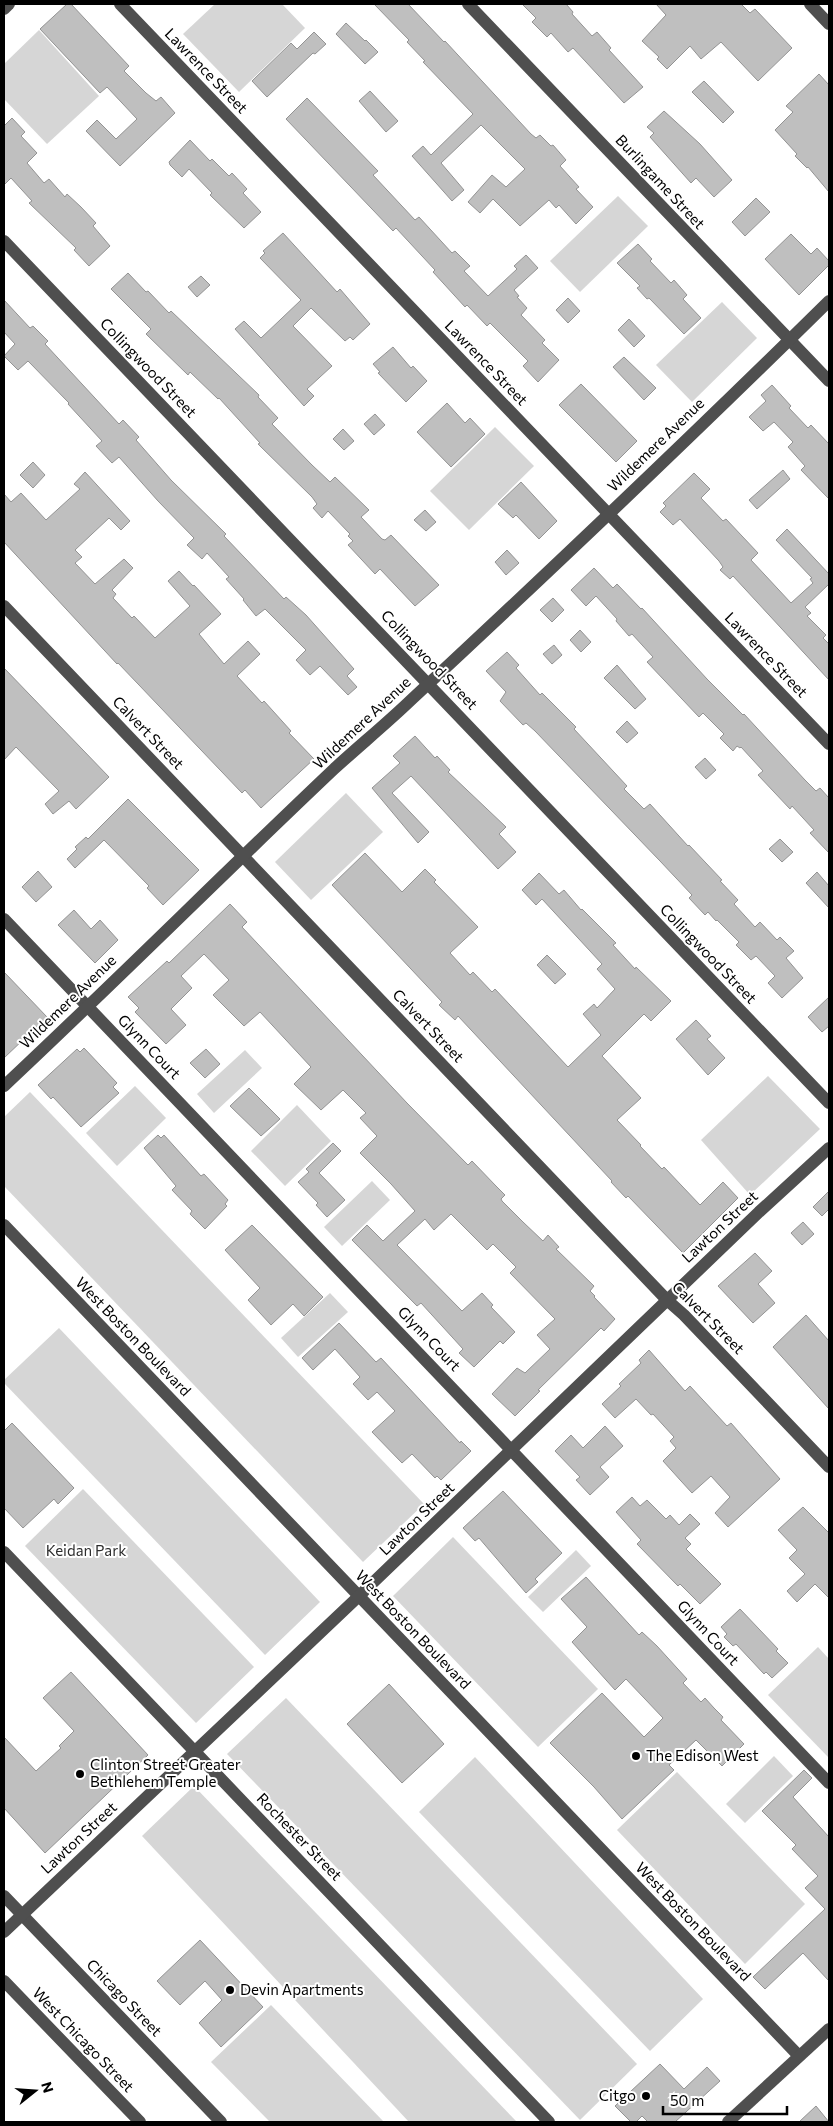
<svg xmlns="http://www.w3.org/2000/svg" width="833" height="2126" viewBox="0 0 833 2126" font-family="Commissioner,sans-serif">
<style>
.green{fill:#d6d6d6}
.building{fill:#bfbfbf;stroke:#939393}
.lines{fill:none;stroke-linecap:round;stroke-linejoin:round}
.minor{stroke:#4f4f4f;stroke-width:12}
.poi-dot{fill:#000;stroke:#fff;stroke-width:2}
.labels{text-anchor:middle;stroke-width:4;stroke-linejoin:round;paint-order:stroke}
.street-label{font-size:15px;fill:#000;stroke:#fff}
.park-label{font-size:15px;fill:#2d2d2d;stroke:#fff}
.poi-label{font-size:15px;fill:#000;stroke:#fff;text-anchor:start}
</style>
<rect width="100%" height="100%" fill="#fff"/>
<g class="green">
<polygon points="215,4 282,4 305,28 239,92 183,34"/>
<polygon points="39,30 99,96 47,144 4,99 4,64"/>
<polygon points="618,196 648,226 580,292 550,261"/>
<polygon points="722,302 757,338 692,402 656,365"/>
<polygon points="495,427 534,466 469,530 430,491"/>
<polygon points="346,793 383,832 311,900 275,862"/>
<polygon points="245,1050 262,1068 214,1113 197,1094"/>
<polygon points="768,1076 820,1129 750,1195 701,1140"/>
<polygon points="135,1086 166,1118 117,1166 86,1133"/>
<polygon points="30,1092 424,1504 363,1562 4,1186 4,1117"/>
<polygon points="297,1105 331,1141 285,1186 251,1151"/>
<polygon points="372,1181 390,1200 342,1246 324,1227"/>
<polygon points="330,1293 348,1312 298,1357 281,1338"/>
<polygon points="59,1328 320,1602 265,1655 4,1383 4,1380"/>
<polygon points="83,1489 254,1667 196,1723 25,1546"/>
<polygon points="453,1537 598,1689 538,1747 393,1596"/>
<polygon points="576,1550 591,1566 543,1612 528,1597"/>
<polygon points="818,1647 829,1659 829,1758 768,1695"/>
<polygon points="286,1698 637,2064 580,2120 227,1754"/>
<polygon points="774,1756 793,1776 745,1823 726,1804"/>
<polygon points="475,1757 703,1999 650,2051 419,1812"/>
<polygon points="677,1772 805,1904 745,1964 617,1830"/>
<polygon points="194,1786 517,2122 409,2122 142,1836"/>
<polygon points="271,2005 384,2122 270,2122 211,2062"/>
</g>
<g class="building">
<polygon points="67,4 71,4 129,66 124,71 146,93 156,101 161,97 175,113 120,166 86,131 97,120 116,139 137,119 107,87 100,93 40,29"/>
<polygon points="374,4 408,4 444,42 445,41 531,134 536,138 540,135 551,146 553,145 566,160 560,166 579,187 576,189 593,207 576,224 559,205 556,208 549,200 520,226 493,199 480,213 468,202 492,175 506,187 525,169 481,125 441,163 464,190 452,201 412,156 423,146 431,155 473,114 423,62 425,61 407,42 409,40"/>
<polygon points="522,4 566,4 573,12 572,14 592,36 597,32 611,48 609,50 643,87 624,103 573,48 568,52 551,33 547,37 532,22 536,18"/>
<polygon points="656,4 741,4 750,13 755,9 792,48 758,81 721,42 701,59 690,46 667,69 657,59 659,57 642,41 666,15"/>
<polygon points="346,23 365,41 366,40 378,52 365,64 336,34"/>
<polygon points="314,32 326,44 315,54 313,53 267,97 252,81 291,43 297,49"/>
<polygon points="819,74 829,85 829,192 808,167 807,168 795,156 797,154 775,130 793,112 786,106"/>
<polygon points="704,81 734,112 723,123 692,92"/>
<polygon points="370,91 398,121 386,132 359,101"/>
<polygon points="307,98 378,171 373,175 415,220 419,217 452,253 455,251 470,266 464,271 488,296 517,269 514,266 526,255 538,268 514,290 519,296 517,297 527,308 521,315 545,340 542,343 559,360 538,382 523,366 528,361 490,323 487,326 467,305 465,307 433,272 435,270 396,228 393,231 286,119"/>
<polygon points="664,111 700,144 732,180 714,197 696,178 691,183 650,137 654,133 647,127"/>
<polygon points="12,118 25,132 21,136 37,153 27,163 44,183 49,179 65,197 67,194 81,207 96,223 93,226 110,246 89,266 74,250 76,248 29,203 32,201 11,178 4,185 4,126"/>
<polygon points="190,140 210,161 212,159 229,176 232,173 247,189 243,193 261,212 244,228 210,195 212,193 189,169 182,177 170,165 169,162"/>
<polygon points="756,198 770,212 745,236 732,222"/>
<polygon points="283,233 337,292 340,289 370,324 353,340 350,337 345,341 311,308 293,326 332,366 307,389 314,396 304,406 235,329 244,321 261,338 301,300 260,258 265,253 263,251"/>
<polygon points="791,234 811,254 817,248 829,261 829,265 799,295 765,259"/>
<polygon points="638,244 652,259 650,261 671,283 674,280 687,295 683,299 701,318 684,334 649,298 647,299 637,288 640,286 617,263"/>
<polygon points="128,273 146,292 148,291 169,313 171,311 259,395 258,397 278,418 272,424 312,465 330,482 335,477 369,510 361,517 382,539 385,540 391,535 439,585 415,606 380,569 375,574 348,545 353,541 348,536 350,534 328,511 322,518 313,508 317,504 312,497 258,444 260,443 219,398 218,399 190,372 188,375 146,334 151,329 111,289"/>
<polygon points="201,276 210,285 197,297 188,287"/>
<polygon points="568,298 580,311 568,323 556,310"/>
<polygon points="4,300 30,328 33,326 48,341 45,344 119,424 123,420 139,437 136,440 171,480 226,534 224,536 284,599 286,597 306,615 354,669 347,676 357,687 348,695 320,666 310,675 296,660 306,650 265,609 256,616 243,600 244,599 226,579 229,577 207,553 202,559 187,545 194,538 158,501 119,457 112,463 96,446 102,441 68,404 69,403 28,361 18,370 4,356 15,344 4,332"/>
<polygon points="629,319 645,336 634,347 618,330"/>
<polygon points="393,347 411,368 413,366 427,381 406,402 378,373 380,372 373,364"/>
<polygon points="624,357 656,388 644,400 613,367"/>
<polygon points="581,384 637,441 616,462 559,405"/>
<polygon points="772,385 791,406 789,408 808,428 811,425 829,444 829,499 801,470 805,466 788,447 793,442 774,422 763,431 749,417 766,401 761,395"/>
<polygon points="447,403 465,423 470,418 485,434 451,467 417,432"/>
<polygon points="375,414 385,425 374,435 364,424"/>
<polygon points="343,429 354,441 344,450 333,439"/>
<polygon points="33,462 45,475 33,488 20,475"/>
<polygon points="783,470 790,479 757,509 749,500"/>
<polygon points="85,472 130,521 121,530 109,518 75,550 82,557 75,563 95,584 124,559 133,568 112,590 116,594 113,598 132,618 134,616 155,638 190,606 168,581 179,571 193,586 194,585 221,614 199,634 224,664 248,641 260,654 237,676 262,703 264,701 291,731 289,733 314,759 261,808 245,790 242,793 118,663 117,664 4,542 4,494 11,502 21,493 46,520 80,489 74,484"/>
<polygon points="694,473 710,489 701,498 723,521 726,519 758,553 751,560 791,603 813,583 810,579 812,578 776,540 787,529 829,574 829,584 805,607 811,613 807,616 826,635 823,638 829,644 829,680 733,576 730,579 720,570 723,567 719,561 680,519 673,525 660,512 666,506 663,503"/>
<polygon points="521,482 557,521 539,539 516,515 513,518 498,504"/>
<polygon points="425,510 436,522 426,531 414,520"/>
<polygon points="507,550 519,563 506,575 495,562"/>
<polygon points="594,568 613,588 617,584 641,609 642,608 707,679 743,715 744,714 805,780 816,791 820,788 829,798 829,853 810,833 814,830 792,806 790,809 758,775 763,771 741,747 740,748 737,746 733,751 720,738 724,734 703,713 699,717 647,662 653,657 632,634 629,636 616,621 617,619 596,596 586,606 571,590"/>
<polygon points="553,598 564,610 552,622 540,610"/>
<polygon points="580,630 591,642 581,652 570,640"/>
<polygon points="554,645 562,655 552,664 543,654"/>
<polygon points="507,652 519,665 516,668 540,695 542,693 576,727 574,729 627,786 624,789 644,809 650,804 688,846 689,845 722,880 720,881 738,900 734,904 755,927 760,922 777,940 780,937 794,951 786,958 803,978 782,998 768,983 775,976 756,956 751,960 736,945 739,942 717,920 716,921 708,912 705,915 689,898 692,895 660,861 535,731 526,723 523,725 500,701 506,692 486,671"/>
<polygon points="617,665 646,699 635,709 604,678"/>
<polygon points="4,668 109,777 76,809 69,801 53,814 45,804 59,791 16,747 4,760"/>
<polygon points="627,721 638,733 627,743 616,732"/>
<polygon points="415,736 435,758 437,756 450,770 448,772 506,827 499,834 516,852 498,869 411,776 392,793 429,832 418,843 372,788 400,763 393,756"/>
<polygon points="705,758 716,770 706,779 695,767"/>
<polygon points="128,799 199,870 163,905 147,888 149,886 104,840 75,868 67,859 77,849 75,847 86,837 88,839"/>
<polygon points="780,839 793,852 782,862 769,849"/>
<polygon points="365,853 402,892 425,869 436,880 434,882 478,927 450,953 470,975 473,972 492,992 495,989 568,1067 601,1035 583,1014 594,1004 597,1008 615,989 597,969 602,964 542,899 536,905 522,890 539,873 559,894 564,890 581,910 582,909 616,943 613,945 635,969 636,967 671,1001 651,1021 644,1014 602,1056 641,1098 617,1120 641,1145 640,1146 662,1169 664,1167 700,1205 723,1182 738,1198 683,1253 628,1196 626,1198 611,1182 612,1181 458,1016 455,1020 439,1005 442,1002 332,885"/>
<polygon points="38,871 52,887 36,902 22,887"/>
<polygon points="817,872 829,886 829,908 806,883"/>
<polygon points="230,904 247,922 242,927 407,1103 468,1165 472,1161 496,1186 505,1195 501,1199 502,1201 523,1222 543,1241 548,1235 559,1247 556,1249 594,1286 590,1291 595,1296 594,1297 615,1319 604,1331 601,1328 538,1390 540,1391 515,1416 492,1394 517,1368 525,1373 550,1349 537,1335 555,1319 510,1273 516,1267 493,1244 487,1250 451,1214 434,1230 425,1219 397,1245 462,1311 482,1293 493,1305 491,1307 515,1332 503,1344 500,1341 474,1367 459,1353 463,1349 421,1303 417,1306 352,1240 367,1225 383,1241 415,1211 391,1184 360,1153 377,1136 360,1118 366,1113 343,1090 321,1110 294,1084 311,1067 260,1012 244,1026 213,995 229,980 204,954 181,976 192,988 171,1009 186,1025 166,1044 135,1012 139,1008 128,997 167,961 169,963"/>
<polygon points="74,910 91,929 100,920 118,940 95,963 58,925"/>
<polygon points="547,955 566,974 555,984 537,965"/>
<polygon points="4,972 47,1017 4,1058"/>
<polygon points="829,997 829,1026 822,1032 808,1017"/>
<polygon points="696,1020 711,1036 707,1039 725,1058 708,1075 676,1039"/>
<polygon points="84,1048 117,1083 113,1087 119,1093 81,1127 53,1097 51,1099 38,1085 77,1049 80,1052"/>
<polygon points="206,1049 220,1064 205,1078 190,1063"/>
<polygon points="249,1088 280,1119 261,1136 230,1106"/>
<polygon points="158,1135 161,1138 164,1135 201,1176 204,1174 228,1200 225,1204 227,1206 205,1229 190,1214 192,1211 172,1190 176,1186 144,1148"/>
<polygon points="333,1143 341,1151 319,1173 345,1200 327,1217 316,1205 318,1203 298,1182 309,1172 306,1169"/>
<polygon points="829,1191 829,1209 822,1216 813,1207"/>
<polygon points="803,1222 814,1234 802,1245 791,1233"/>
<polygon points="252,1225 323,1297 304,1316 293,1304 271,1325 248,1300 260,1288 225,1250"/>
<polygon points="755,1253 772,1271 758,1284 775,1303 753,1323 718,1286"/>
<polygon points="806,1315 829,1341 829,1409 773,1347"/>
<polygon points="339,1323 376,1362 381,1358 460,1443 461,1441 471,1451 441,1480 437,1476 435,1478 412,1454 402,1463 372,1432 395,1411 377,1392 368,1400 353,1384 360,1377 335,1349 313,1370 302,1358"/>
<polygon points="649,1350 685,1391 690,1386 727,1426 731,1423 780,1479 728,1527 715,1513 730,1497 711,1476 692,1493 681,1481 663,1461 676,1448 670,1441 674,1437 653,1414 651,1415 636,1399 615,1418 602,1404 621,1386 619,1384 641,1363 639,1360"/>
<polygon points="12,1423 74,1488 58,1504 54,1499 23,1528 4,1508 4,1431"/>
<polygon points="605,1426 623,1446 600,1467 609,1477 590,1495 576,1480 580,1477 555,1451 571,1435 583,1448"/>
<polygon points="503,1491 562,1553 535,1579 538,1582 526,1593 479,1538 475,1541 463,1528"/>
<polygon points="632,1497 640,1506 647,1500 666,1519 670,1515 679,1525 690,1514 700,1524 685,1538 691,1544 686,1549 721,1584 700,1604 680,1584 678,1586 637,1544 641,1540 616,1512"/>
<polygon points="803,1507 829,1533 829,1598 815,1584 797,1602 787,1591 805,1574 789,1558 797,1550 778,1530"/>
<polygon points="586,1577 639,1635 642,1632 657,1646 687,1679 683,1683 701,1702 705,1698 714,1708 723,1717 721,1720 744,1744 722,1766 696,1740 669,1765 674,1770 622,1819 594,1787 550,1743 602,1693 644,1737 663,1718 626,1679 615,1690 572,1642 587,1627 561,1599"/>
<polygon points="740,1609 778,1649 776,1651 788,1663 772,1678 766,1672 764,1674 736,1644 733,1646 724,1637 727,1634 721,1627"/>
<polygon points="71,1672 148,1755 45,1853 4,1808 4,1737 36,1771 61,1748 59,1746 74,1731 43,1698"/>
<polygon points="389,1684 444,1744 402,1783 347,1724"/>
<polygon points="804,1770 812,1778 793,1797 829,1837 829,1981 803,1953 765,1989 753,1977 825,1909 805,1888 818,1876 792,1849 796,1845 762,1811"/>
<polygon points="200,1940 263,2007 221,2047 199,2023 222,2000 205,1981 180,2005 157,1981"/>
<polygon points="660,2064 684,2089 707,2067 720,2081 675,2122 648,2122 642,2116 636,2122 631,2122 615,2106"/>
<polygon points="816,2106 829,2122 799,2122"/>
</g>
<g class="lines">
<g class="minor">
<polyline points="120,4 829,744"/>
<polyline points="468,4 829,381"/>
<polyline points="810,4 829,24"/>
<polyline points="4,9 9,4"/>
<polyline points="4,241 829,1103"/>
<polyline points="4,606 667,1300 684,1315 829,1467"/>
<polyline points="4,919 829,1783"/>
<path d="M4 1086C115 982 223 874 334 769 359 746 386 724 411 700 552 569 692 436 829 301"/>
<polyline points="4,1225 799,2056"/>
<polyline points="4,1552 549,2122"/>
<polyline points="4,1896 221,2122"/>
<polyline points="4,1932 359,1596 759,1212 829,1148"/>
<polyline points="4,1981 140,2122"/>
<polyline points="728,2122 829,2029"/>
</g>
</g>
<g class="poi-dot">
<circle cx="636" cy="1756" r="5"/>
<circle cx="80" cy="1774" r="5"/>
<circle cx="230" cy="1990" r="5"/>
<circle cx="646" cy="2096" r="5"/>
</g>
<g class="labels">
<g class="street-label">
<text transform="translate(206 71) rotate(46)" y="5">Lawrence Street</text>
<text transform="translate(660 182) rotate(47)" y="5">Burlingame Street</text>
<text transform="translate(486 363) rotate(46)" y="5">Lawrence Street</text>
<text transform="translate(148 368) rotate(46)" y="5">Collingwood Street</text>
<text transform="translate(656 445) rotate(-44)" y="5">Wildemere Avenue</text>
<text transform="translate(766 655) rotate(46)" y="5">Lawrence Street</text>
<text transform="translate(429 660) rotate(46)" y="5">Collingwood Street</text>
<text transform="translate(362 723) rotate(-43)" y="5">Wildemere Avenue</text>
<text transform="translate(148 733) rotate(46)" y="5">Calvert Street</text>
<text transform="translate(708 954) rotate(46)" y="5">Collingwood Street</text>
<text transform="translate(68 1002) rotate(-44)" y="5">Wildemere Avenue</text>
<text transform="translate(428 1026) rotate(46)" y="5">Calvert Street</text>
<text transform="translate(149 1047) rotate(46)" y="5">Glynn Court</text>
<text transform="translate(720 1227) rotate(-43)" y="5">Lawton Street</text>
<text transform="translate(708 1318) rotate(45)" y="5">Calvert Street</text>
<text transform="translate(133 1337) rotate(46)" y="5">West Boston Boulevard</text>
<text transform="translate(429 1339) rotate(46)" y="5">Glynn Court</text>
<text transform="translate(417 1519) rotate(-44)" y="5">Lawton Street</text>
<text transform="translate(413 1630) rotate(46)" y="5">West Boston Boulevard</text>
<text transform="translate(708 1633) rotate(47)" y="5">Glynn Court</text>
<text transform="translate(299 1837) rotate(46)" y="5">Rochester Street</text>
<text transform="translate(79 1838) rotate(-43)" y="5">Lawton Street</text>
<text transform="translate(693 1922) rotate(46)" y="5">West Boston Boulevard</text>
<text transform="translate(124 1998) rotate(46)" y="5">Chicago Street</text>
<text transform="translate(83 2040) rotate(46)" y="5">West Chicago Street</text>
</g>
<g class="park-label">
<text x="86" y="1556">Keidan Park</text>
</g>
<g class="poi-label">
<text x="646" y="1761">The Edison West</text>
<text x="90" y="1770">Clinton Street Greater<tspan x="90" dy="17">Bethlehem Temple</tspan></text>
<text x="240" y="1995">Devin Apartments</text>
<text x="636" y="2101" text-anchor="end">Citgo</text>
</g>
</g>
<rect width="833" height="2126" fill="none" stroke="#000000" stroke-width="10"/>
<g transform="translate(35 2091) rotate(73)" stroke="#ffffff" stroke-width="4" paint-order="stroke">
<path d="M0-4L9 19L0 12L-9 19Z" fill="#000000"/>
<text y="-8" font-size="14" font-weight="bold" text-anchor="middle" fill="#000000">N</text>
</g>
<path d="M663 2106v8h124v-8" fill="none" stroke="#000000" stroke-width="2.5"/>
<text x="670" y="2106" font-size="15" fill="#000000" stroke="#ffffff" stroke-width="4" paint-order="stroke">50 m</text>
</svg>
